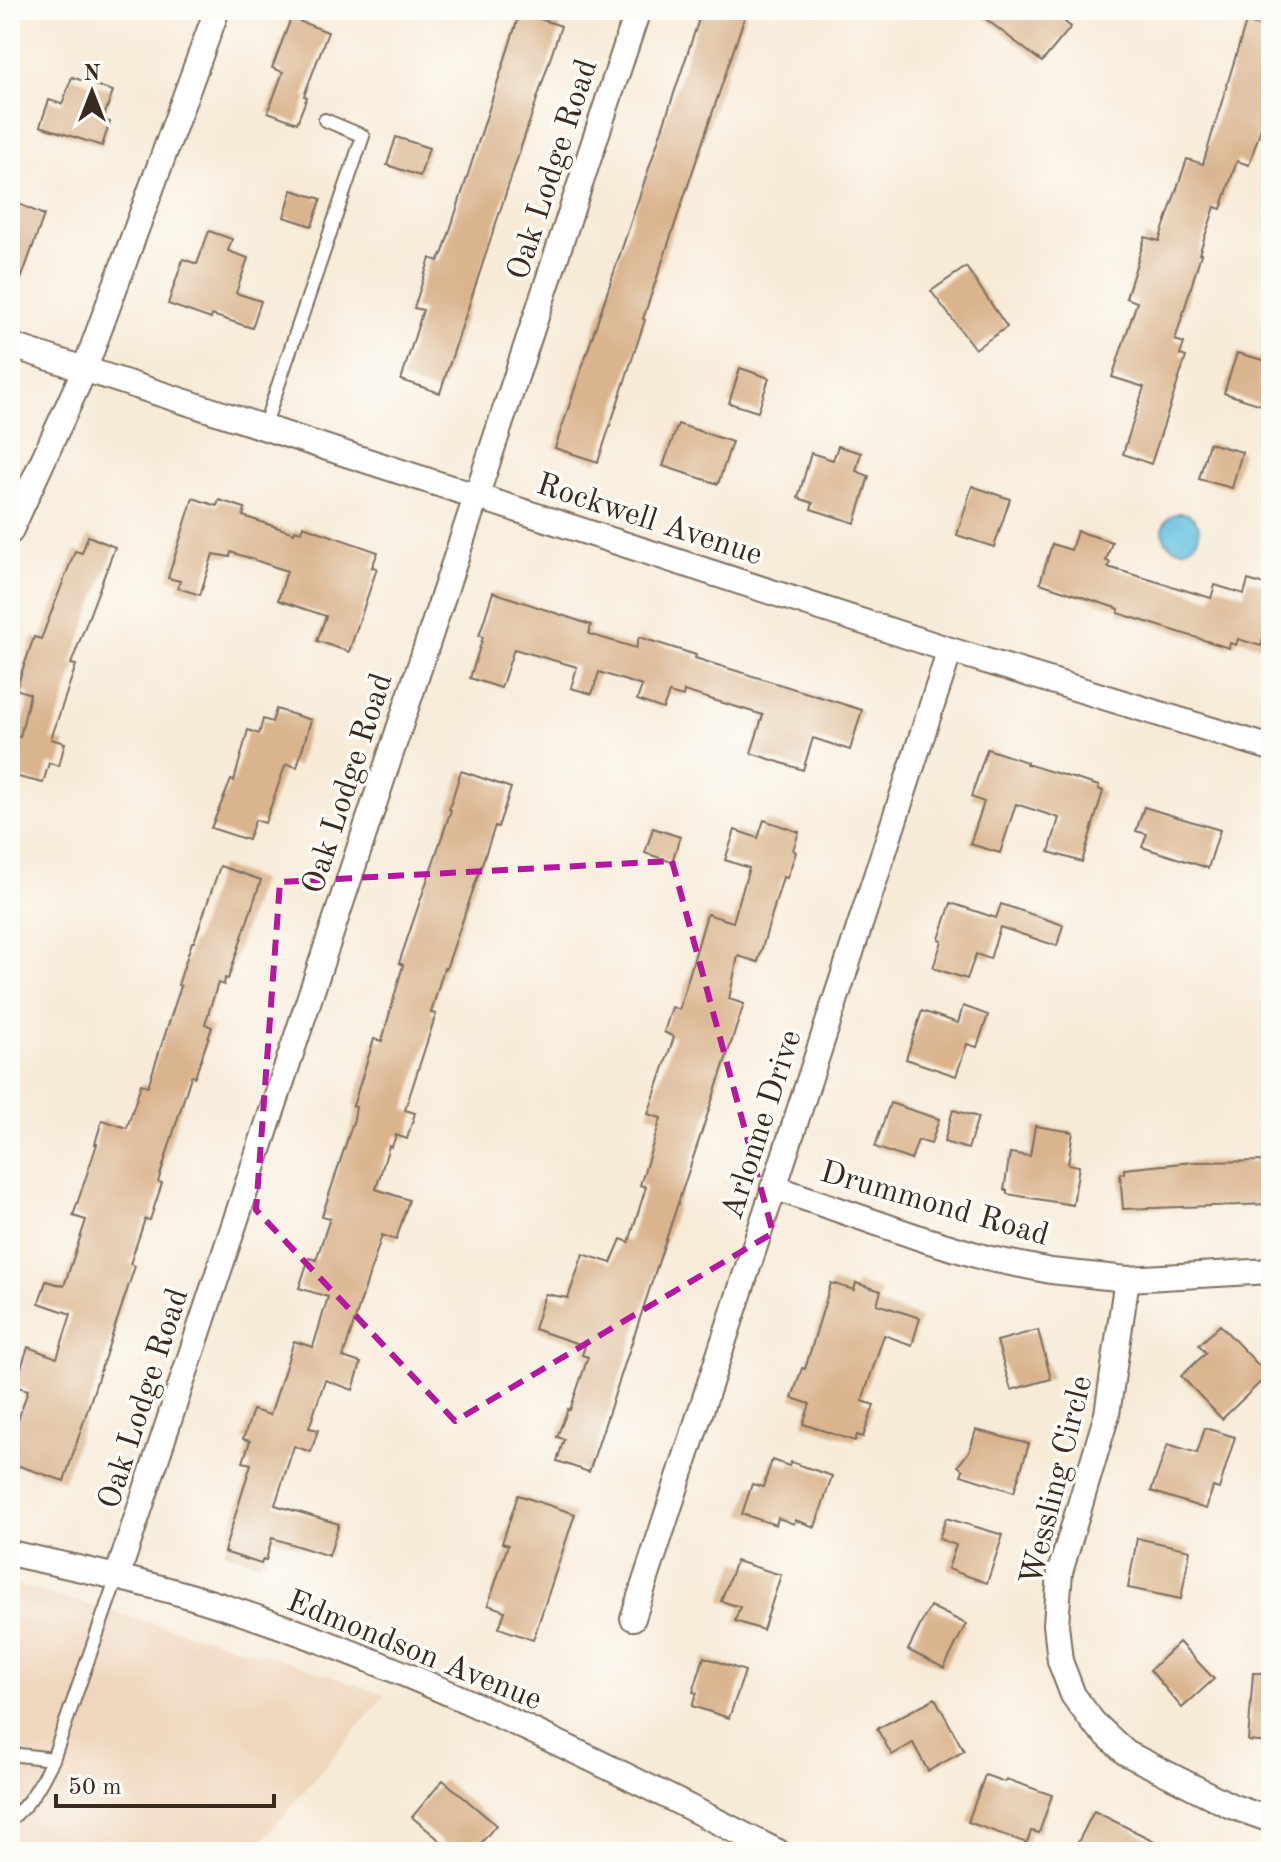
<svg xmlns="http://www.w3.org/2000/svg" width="1281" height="1862" viewBox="0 0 1281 1862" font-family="'Old Standard TT',serif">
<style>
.built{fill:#efd6bc}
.water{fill:#64c0e2;stroke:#507580;stroke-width:2}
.building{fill:#d9b48d}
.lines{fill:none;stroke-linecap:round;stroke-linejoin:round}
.service-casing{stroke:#7d6e5f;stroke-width:16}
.minor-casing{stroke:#7d6e5f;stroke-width:28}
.service{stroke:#fff;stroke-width:12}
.minor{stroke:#fff;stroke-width:24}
.marked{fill:none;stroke:#b5179e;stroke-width:6;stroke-dasharray:16 10;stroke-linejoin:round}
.labels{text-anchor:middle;stroke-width:7;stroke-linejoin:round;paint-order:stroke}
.street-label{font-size:32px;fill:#3b2a1e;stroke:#fdfcf7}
</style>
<rect width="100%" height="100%" fill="#fdfcf7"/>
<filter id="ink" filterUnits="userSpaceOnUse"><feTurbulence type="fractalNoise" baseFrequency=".0125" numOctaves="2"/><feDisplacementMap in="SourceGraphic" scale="16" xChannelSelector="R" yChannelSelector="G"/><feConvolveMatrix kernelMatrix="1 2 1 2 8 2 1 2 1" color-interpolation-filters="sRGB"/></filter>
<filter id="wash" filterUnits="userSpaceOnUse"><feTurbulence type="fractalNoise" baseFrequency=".006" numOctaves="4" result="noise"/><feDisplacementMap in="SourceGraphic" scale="32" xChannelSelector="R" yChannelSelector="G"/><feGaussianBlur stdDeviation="1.8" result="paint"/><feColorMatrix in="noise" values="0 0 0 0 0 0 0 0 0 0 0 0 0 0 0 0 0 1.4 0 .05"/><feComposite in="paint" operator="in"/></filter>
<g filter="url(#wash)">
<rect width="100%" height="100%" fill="#f7ebd8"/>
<polygon class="built" points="10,1583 287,1661 385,1695 253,1852 10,1852"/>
<circle class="water" cx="1181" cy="531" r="18"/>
<g id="blocks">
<g class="building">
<polygon points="702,10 747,10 643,319 645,320 598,462 555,448"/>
<polygon points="974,10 1050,10 1071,27 1042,62"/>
<polygon points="520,12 561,26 440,393 401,380 423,310 414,308 430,258 438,261 443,252"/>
<polygon points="291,18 328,32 304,96 307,97 297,123 268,112 283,72 272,68"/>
<polygon points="1246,22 1271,30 1271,97 1249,165 1237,161 1221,209 1215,207 1199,254 1201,254 1175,340 1184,343 1180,355 1186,357 1151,464 1123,454 1144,387 1112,377 1137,302 1126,298 1145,237 1159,241 1187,159 1203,164"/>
<polygon points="72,77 113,91 103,119 110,122 102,146 40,126 49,100 62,104"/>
<polygon points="396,137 429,148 420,176 387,165"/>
<polygon points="292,190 321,199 312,226 284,217"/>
<polygon points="10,200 44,215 13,302 10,301"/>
<polygon points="209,231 232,239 228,251 248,258 236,293 261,301 252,328 212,315 211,319 168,304 183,259 197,264"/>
<polygon points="966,267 1007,327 975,349 931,291"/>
<polygon points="1237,353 1271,362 1271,408 1224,393"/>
<polygon points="740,368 769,378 758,412 729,403"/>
<polygon points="678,424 732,442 718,484 663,466"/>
<polygon points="1209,443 1242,452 1232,488 1199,479"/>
<polygon points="838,446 861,453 856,471 869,476 855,523 811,509 813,503 798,498 811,453 833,460"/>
<polygon points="972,486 1010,499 994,547 957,535"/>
<polygon points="193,498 217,506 219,500 245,508 243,516 294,533 295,530 301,532 303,526 378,552 372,567 377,568 349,652 317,641 326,616 278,600 287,571 231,552 230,557 213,554 200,595 178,588 180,581 168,578"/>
<polygon points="1077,531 1112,542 1106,561 1110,562 1108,567 1211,598 1215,585 1244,594 1248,580 1271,587 1271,613 1261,646 1238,639 1236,645 1230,643 1229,648 1118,613 1119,609 1040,583 1052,544 1071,550"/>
<polygon points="88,536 115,547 71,664 76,665 51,739 65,743 59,766 49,763 43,783 10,775 10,734 20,737 30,694 16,689 34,637 41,639 75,551 82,553"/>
<polygon points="493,592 591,625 589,634 636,648 639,637 696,655 695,658 862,710 850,750 813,738 803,770 751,753 763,715 684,691 683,697 669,693 663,709 637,700 642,686 599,672 592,694 571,688 577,667 514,649 501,688 470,678 483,637 479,636"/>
<polygon points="276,709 311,720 297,767 287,764 285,766 265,823 255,820 248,840 211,828 231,780 234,781 248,730 259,734 263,719 272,722"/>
<polygon points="987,749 1027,762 1026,764 1099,786 1098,789 1103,791 1082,862 1049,852 1059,818 1016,804 1000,853 970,844 984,802 971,797"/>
<polygon points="461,771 511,788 498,827 495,826 446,969 444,968 431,1013 436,1014 405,1110 415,1113 407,1139 396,1135 392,1147 389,1146 376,1189 409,1200 396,1240 382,1235 343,1357 361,1363 353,1390 325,1380 309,1428 318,1430 311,1452 294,1446 275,1505 339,1524 329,1556 272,1538 266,1560 263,1559 261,1564 224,1552 251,1464 243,1462 250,1441 243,1439 253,1410 270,1415 294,1341 313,1347 328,1297 299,1288 309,1258 316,1260 330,1218 322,1216 354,1119 356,1107 353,1106 374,1039 382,1041 403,965 399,963 451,810 449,809"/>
<polygon points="1144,807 1220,830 1208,868 1142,847 1147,834 1136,831"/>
<polygon points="764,820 799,832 793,850 796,852 787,878 783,877 758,962 738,956 729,999 744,1004 589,1472 557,1461 564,1439 557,1437 568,1409 570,1410 588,1357 582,1355 585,1346 534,1329 545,1294 568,1298 583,1254 611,1263 621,1239 629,1242 646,1187 640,1185 661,1118 648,1114 674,1037 664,1032 672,1007 679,1010 707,914 733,922 749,868 725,860 735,830 758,838"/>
<polygon points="653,828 680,837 672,862 645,853"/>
<polygon points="220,866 261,880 228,979 225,978 224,985 218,983 205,1024 212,1027 195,1077 191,1076 158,1182 162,1183 150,1220 145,1219 130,1264 135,1266 64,1481 10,1463 10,1445 28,1390 15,1386 28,1347 57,1358 71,1314 39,1303 46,1281 64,1286 86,1220 73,1216 97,1144 95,1144 102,1120 127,1128 141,1084 148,1086 181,986 178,985 192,942 194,942"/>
<polygon points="951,903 996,918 1001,904 1063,925 1057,946 1000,927 990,959 976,954 967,979 933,968 942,941 939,939"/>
<polygon points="963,1006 988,1015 977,1047 967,1044 956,1076 906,1059 922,1011 958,1023"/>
<polygon points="890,1103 939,1119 931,1144 918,1140 911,1160 875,1147"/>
<polygon points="953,1110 978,1117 968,1149 944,1142"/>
<polygon points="1035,1126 1073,1132 1068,1164 1079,1166 1073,1205 1007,1194 1007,1190 1004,1190 1010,1153 1030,1156"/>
<polygon points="1271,1161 1271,1204 1123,1209 1120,1173 1124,1174 1124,1169 1193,1162"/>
<polygon points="831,1283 854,1290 856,1283 881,1291 877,1304 920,1318 912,1345 884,1335 862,1401 874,1405 863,1437 857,1435 855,1441 803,1424 810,1404 792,1398 802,1368 805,1369"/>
<polygon points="1220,1325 1268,1375 1222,1419 1181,1376 1206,1353 1199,1345"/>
<polygon points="1038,1330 1051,1379 1011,1390 997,1341"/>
<polygon points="1205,1428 1235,1437 1219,1489 1213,1487 1206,1509 1151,1491 1168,1444 1197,1453"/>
<polygon points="976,1430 1029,1444 1014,1492 961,1475 963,1470 958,1466 970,1450"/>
<polygon points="772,1460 789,1466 791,1462 832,1476 815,1527 795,1520 794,1524 778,1518 776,1525 742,1514 752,1484 763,1487"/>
<polygon points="518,1495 575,1514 533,1640 499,1628 505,1611 488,1605 508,1545 502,1543"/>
<polygon points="946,1518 1003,1535 987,1583 948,1569 956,1545 939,1539"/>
<polygon points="1137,1538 1190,1550 1181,1599 1128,1588"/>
<polygon points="736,1561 781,1575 763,1630 735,1621 740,1607 721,1601"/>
<polygon points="930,1606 966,1624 944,1668 908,1650"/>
<polygon points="1179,1642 1214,1679 1182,1708 1150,1670"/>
<polygon points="704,1657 745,1671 729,1718 692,1706 697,1693 693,1692"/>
<polygon points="1253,1673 1271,1673 1271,1743 1248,1741"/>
<polygon points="935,1698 964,1751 928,1771 913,1743 892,1755 877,1729"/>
<polygon points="985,1775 1005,1782 1006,1779 1052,1795 1039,1833 1031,1831 1027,1843 968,1822"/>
<polygon points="443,1780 496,1825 474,1852 454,1852 412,1817"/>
<polygon points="1094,1811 1130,1829 1177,1852 1073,1852"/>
</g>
</g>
</g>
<g filter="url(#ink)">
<use href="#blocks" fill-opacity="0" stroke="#7d6e5f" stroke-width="2"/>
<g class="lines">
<g class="service-casing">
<g id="service">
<polyline points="264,427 363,136 325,120"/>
<polyline points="10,1754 53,1759 117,1577"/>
<path d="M10 1819C31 1804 42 1781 53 1759"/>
</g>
</g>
<g class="minor-casing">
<g id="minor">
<polyline points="10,345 950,650 1271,748"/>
<polyline points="10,532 84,371 217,10"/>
<polyline points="773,1187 923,1239 986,1258 1051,1271 1127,1279 1271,1271"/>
<polyline points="1127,1279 1107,1414 1060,1572 1056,1624 1060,1661 1073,1695 1093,1722 1126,1753 1231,1806 1271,1820"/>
<path d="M10 1553C71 1567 133 1579 193 1597 397 1659 588 1756 778 1852"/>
<polyline points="117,1577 638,10"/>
<polyline points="633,1618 950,650"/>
</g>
</g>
<use href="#service" class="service"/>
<use href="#minor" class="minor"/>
</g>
</g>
<path class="marked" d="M672 861 773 1233 455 1421 256 1210 280 882Z"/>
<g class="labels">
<g class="street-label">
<text transform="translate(551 169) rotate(-72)" y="11">Oak Lodge Road</text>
<text transform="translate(650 518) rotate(18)" y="11">Rockwell Avenue</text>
<text transform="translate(346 783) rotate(-72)" y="11">Oak Lodge Road</text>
<text transform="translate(760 1124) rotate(-72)" y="11">Arlonne Drive</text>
<text transform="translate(935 1202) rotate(16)" y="11">Drummond Road</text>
<text transform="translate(142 1398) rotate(-72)" y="11">Oak Lodge Road</text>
<text transform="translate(1055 1480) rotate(-76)" y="11">Wessling Circle</text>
<text transform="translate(415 1649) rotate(22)" y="11">Edmondson Avenue</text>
</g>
</g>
<rect width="1281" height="1862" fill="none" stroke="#fdfcf7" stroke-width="40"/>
<g transform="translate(92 92)" stroke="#fdfcf7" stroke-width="6" paint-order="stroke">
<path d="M0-6L14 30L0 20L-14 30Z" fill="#3b2a1e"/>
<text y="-12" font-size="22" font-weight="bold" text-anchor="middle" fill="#3b2a1e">N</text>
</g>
<path d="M56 1794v12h218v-12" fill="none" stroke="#3b2a1e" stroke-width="4"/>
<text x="68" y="1794" font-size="24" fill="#3b2a1e" stroke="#fdfcf7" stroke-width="6" paint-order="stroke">50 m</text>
</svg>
